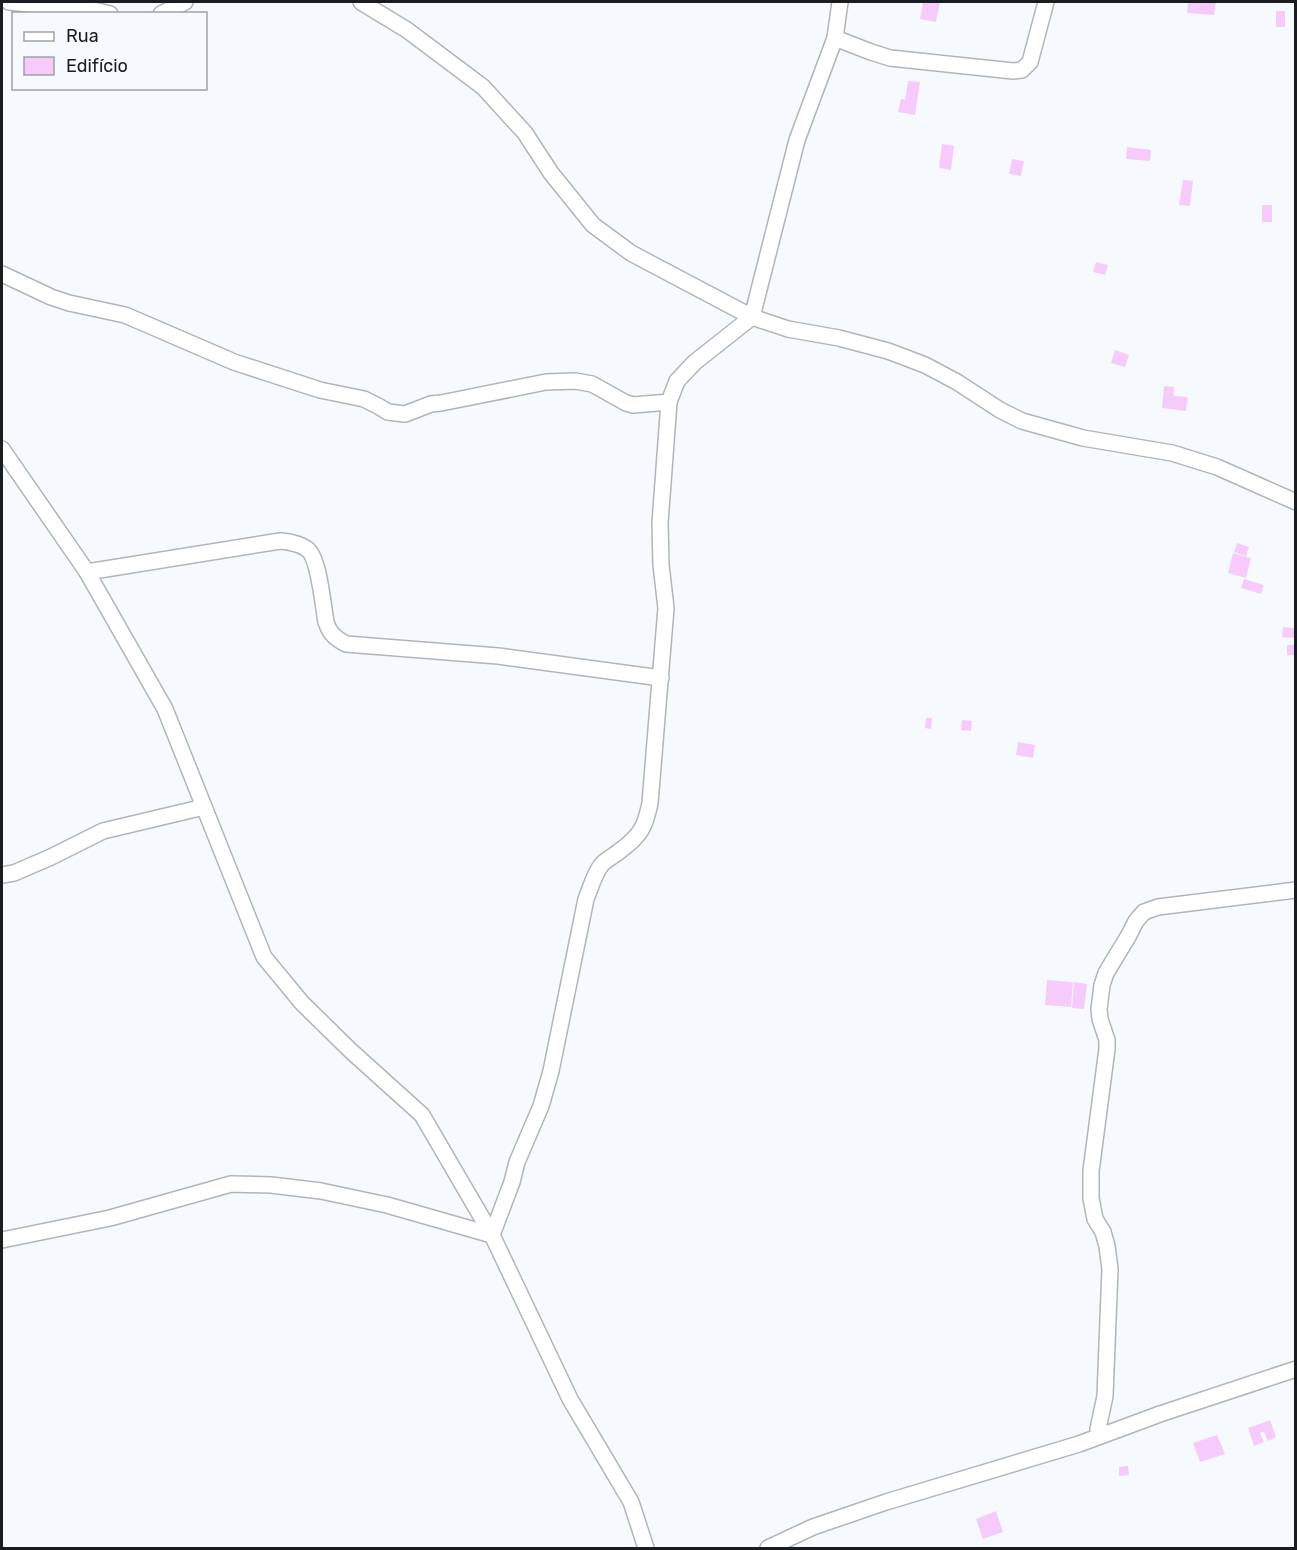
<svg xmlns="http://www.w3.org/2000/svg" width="1297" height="1550" viewBox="0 0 1297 1550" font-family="Rubik,sans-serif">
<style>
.building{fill:#f6cbfb}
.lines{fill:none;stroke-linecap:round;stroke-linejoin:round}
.street-casing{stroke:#b0b5bc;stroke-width:18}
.street{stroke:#fff;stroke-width:15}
</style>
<rect width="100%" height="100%" fill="#f6fafe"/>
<g class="building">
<polygon points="923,2 940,2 936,22 920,19"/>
<polygon points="1188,2 1216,2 1214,15 1187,13"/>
<rect x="1276" y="11" width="9" height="16"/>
<polygon points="908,81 920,82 915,115 898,112 901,99 905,100"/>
<polygon points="942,144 954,146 951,170 939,168"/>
<polygon points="1127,147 1151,150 1150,161 1126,159"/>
<polygon points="1012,159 1024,161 1021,176 1009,174"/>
<polygon points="1183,180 1193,181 1190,206 1179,205"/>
<rect x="1262" y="205" width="10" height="17"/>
<polygon points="1096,262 1108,265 1105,275 1093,272"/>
<polygon points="1115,350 1129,355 1125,367 1111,363"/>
<polygon points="1164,386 1174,387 1174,396 1188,397 1186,411 1162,408"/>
<polygon points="1237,543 1249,547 1246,556 1234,552"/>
<polygon points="1233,553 1251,558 1246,578 1228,573"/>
<polygon points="1244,579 1264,585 1261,594 1241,588"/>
<polygon points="1283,627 1294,628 1294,638 1282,637"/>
<rect x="1287" y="645" width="9" height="10"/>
<polygon points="926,718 932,718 931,729 925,728"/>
<polygon points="962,720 972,721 971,731 961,730"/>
<polygon points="1018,742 1035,745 1033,758 1016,755"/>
<polygon points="1047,980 1073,982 1071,1007 1045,1005"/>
<polygon points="1074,982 1087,984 1084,1009 1072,1008"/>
<polygon points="1270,1420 1276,1437 1268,1441 1264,1432 1260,1433 1264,1442 1254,1446 1248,1428"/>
<polygon points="1217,1435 1225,1454 1200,1462 1193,1443"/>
<polygon points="1128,1466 1129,1475 1119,1476 1119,1467"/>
<polygon points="996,1511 1003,1532 983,1539 976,1519"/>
</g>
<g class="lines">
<g class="street-casing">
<g id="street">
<polyline points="9,2 98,11 110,14"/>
<polyline points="361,2 407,30 483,87 525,133 551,173 593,225 631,253 752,317 788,329 839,338 888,351 925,365 957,382 1000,410 1022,421 1083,438 1172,453 1217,467 1296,502"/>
<polyline points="161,14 185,2"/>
<polyline points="835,38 871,52 890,58 1013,71 1022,70 1030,62 1046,2"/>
<polyline points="2,274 51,297 69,303 125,315 234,362 320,390 364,399 378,406 388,412 405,414 431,404 441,403 546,382 575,381 592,384 626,403 633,405 669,402"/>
<polyline points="2,449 87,572 165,709 264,957 302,1003 351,1051 422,1115 492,1235 570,1399 631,1502 646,1548"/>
<path d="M87 572 280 541C289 542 299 543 307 549 319 557 323 606 326 622 330 634 335 638 346 644L498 656 661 678"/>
<polyline points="2,875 14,873 51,857 103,831 204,807"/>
<path d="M2 1240 110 1218 231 1184 271 1185 321 1191 387 1205 492 1235 512 1182 517 1162 541 1106 551 1071 586 899C591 887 594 874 602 864 607 859 615 855 621 850 641 835 645 827 650 803L666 608 661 565 660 523 669 402 677 381 695 362 752 317 797 140 835 38 840 2"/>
<polyline points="1099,1436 1098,1429 1105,1396 1110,1269 1107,1246 1103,1232 1095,1219 1091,1198 1091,1171 1107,1049 1107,1040 1100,1019 1099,1009 1102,985 1106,973 1129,935 1136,921 1144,912 1158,907 1296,890"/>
<polyline points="768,1548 813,1527 886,1502 1079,1444 1160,1414 1296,1369"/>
</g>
</g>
<use href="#street" class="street"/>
</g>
<rect width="1297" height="1550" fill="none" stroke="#1a1d1f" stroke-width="6"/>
<rect x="12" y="12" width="195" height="78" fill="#f6fafe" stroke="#9ea2a5" stroke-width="1.5"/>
<rect x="24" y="32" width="30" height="9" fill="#ffffff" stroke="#9ea2a5" stroke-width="1.5"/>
<text x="66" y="42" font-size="18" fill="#1a1d1f">Rua</text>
<rect x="24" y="57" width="30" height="18" fill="#f6cbfb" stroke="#9ea2a5" stroke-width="1.5"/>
<text x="66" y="72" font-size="18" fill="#1a1d1f">Edifício</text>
</svg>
